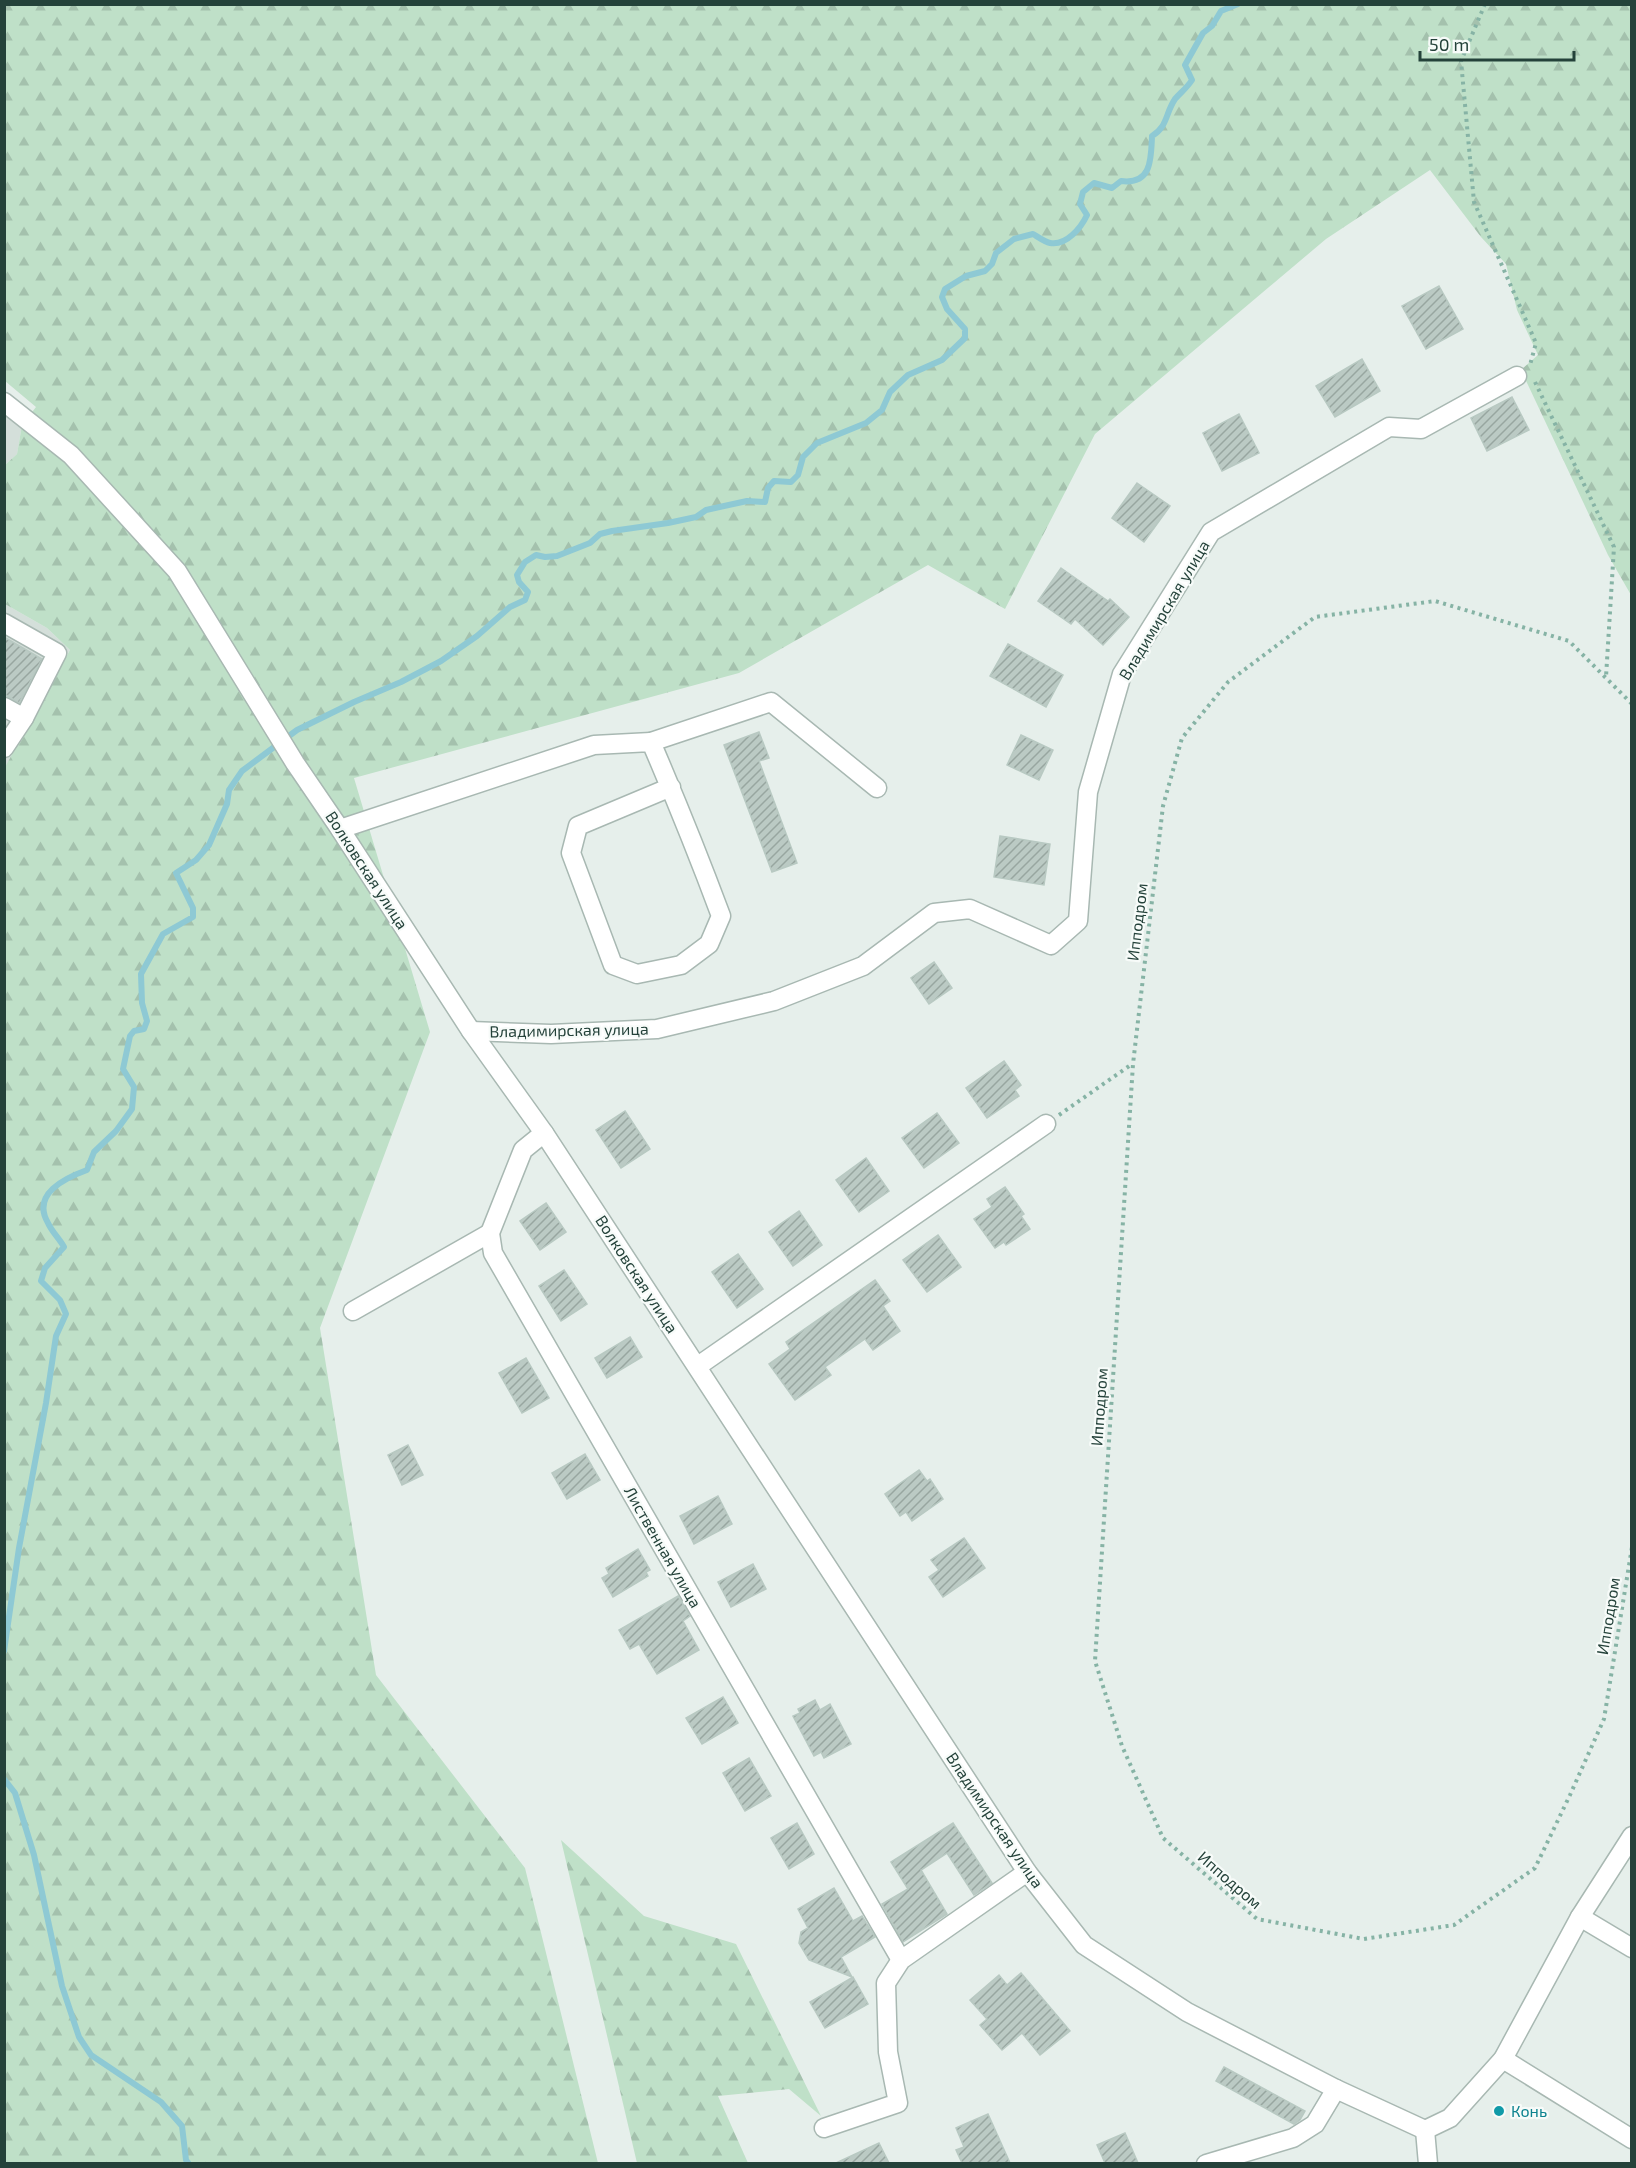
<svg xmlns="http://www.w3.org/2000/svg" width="1636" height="2168" viewBox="0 0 1636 2168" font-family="'Exo 2',sans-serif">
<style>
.built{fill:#d4dfda}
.forest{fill:url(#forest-firs)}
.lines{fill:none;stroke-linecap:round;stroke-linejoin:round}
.stream{stroke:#8ec9d4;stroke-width:6}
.building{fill:url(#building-hatch);stroke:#b8c9c2;stroke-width:1.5}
.minor-casing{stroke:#a8b8b2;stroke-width:21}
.path{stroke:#86b3a5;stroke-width:4;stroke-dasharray:3 4.5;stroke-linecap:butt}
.minor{stroke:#fff;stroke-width:18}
.culture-dot{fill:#0f9aa8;stroke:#f7fbf9;stroke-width:2}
.labels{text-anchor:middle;stroke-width:4.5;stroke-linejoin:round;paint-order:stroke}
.street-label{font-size:16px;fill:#24423a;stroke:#f7fbf9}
.culture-label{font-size:16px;fill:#0d838f;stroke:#f7fbf9;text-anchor:start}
</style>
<defs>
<pattern id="forest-firs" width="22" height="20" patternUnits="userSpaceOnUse" patternTransform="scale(1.5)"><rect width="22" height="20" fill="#bfe0c8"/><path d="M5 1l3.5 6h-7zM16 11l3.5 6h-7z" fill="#a4c1ad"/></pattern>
<pattern id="building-hatch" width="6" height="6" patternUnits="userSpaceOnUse" patternTransform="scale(1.5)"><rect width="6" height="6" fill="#bbcac4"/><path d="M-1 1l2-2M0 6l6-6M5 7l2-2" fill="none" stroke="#98a6a0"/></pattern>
</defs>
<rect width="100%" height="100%" fill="#e6efeb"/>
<g class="built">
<polygon points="5,412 22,425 17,454 5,465"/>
<polygon points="5,604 47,628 70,650 5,769"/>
</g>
<g class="forest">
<polygon points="5,5 1631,5 1631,595 1608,555 1521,370 1538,355 1517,310 1506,264 1481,237 1430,170 1326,239 1095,434 1005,609 928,565 739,673 354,778 430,1032 320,1328 376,1675 525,1868 598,2163 5,2163 4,769 70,650 47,628 5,604 5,465 17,454 22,425 36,407 5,381"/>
<polygon points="561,1840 644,1916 736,1944 821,2116 789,2089 718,2096 748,2163 637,2163"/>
</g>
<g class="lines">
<g class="stream">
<path d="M4 1651 19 1548 46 1403 56 1336 66 1314 60 1300 41 1281 45 1268 64 1247C59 1238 52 1232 48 1223 31 1194 65 1178 87 1170L94 1152 116 1131 132 1109 134 1087 123 1069 130 1036 134 1031 144 1029 147 1021 142 1003 141 974 163 934 193 917V908L176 873 196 860 209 845 227 804 229 790 242 771 297 730 354 702 401 682 441 661 477 636 510 607 525 600 528 592 519 582 517 575 525 562 536 555 545 557 557 556 590 543 600 534 612 531 668 523 696 517 706 510 747 501 765 502 768 488 774 481 791 482 798 475 803 457 817 443 866 423 882 410 890 392 908 375 942 360 965 338V329L947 309 942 297 945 289 966 276 985 271 992 264 996 253 1014 239 1033 234C1038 237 1045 242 1050 243 1066 246 1081 228 1087 215L1080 204 1083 192 1094 183 1112 188 1121 181C1152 185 1151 159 1152 136 1168 126 1165 114 1175 99 1180 93 1187 88 1192 80L1185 65 1203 33 1212 26 1221 11 1238 4"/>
<polyline points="4,1779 15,1793 34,1855 62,1986 79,2037 91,2055 161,2102 182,2126 186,2160 189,2164"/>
</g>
</g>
<g class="building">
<polygon points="1439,286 1463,329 1426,349 1402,306"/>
<polygon points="1362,359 1380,391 1335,417 1316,386"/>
<polygon points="1512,397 1529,430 1487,451 1471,418"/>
<polygon points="1239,414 1259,453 1222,471 1203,433"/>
<polygon points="1137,483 1170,506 1144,542 1112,518"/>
<polygon points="1061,568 1108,601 1110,599 1129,617 1103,645 1075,619 1071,624 1038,601"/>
<polygon points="4,637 42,659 19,703 4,694"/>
<polygon points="1008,644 1063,675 1046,707 990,676"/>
<polygon points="759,732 769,758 759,761 797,863 772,872 724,745"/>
<polygon points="1021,735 1053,750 1039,780 1007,765"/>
<polygon points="1000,836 1050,844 1044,885 994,877"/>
<polygon points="934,962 952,988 929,1004 911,978"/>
<polygon points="1004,1061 1021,1085 1015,1090 1019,1096 987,1118 966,1088"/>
<polygon points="625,1111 650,1149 621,1168 596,1130"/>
<polygon points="937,1113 959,1143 924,1168 902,1138"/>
<polygon points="866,1158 889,1191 859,1212 836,1180"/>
<polygon points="1005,1187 1024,1214 1021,1216 1030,1229 1006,1245 1004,1242 995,1248 974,1219 992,1207 987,1199"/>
<polygon points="546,1203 566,1232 540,1250 520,1221"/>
<polygon points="799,1211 822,1245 793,1266 769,1232"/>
<polygon points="938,1235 961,1267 927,1292 903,1260"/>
<polygon points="738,1254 763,1289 737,1308 712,1272"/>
<polygon points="564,1270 587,1304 561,1321 539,1286"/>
<polygon points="875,1280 890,1301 883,1306 900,1331 873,1350 865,1339 825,1367 831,1375 795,1400 769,1364 790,1349 786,1342"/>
<polygon points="630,1337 642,1357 607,1378 595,1358"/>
<polygon points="526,1358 549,1398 522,1413 499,1373"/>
<polygon points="408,1445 423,1475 402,1485 388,1455"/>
<polygon points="585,1454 600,1480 567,1499 552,1473"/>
<polygon points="919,1470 927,1481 930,1479 943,1499 912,1521 906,1512 900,1516 885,1494"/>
<polygon points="718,1496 732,1524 694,1544 680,1516"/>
<polygon points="964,1538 985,1568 943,1597 929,1577 939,1570 931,1560"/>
<polygon points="638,1549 650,1570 646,1572 648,1576 613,1597 602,1578 609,1574 606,1568"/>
<polygon points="753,1564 766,1589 731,1607 718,1582"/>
<polygon points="678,1596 690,1616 683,1621 699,1650 657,1674 639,1644 630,1649 619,1630"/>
<polygon points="723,1697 738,1723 702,1744 686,1718"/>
<polygon points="815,1700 820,1710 830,1704 851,1744 824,1758 821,1752 814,1756 793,1716 800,1713 798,1709"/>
<polygon points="749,1758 771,1796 745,1811 723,1773"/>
<polygon points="797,1823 814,1854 789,1869 771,1838"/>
<polygon points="953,1823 992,1883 974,1895 947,1853 921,1870 947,1914 903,1942 882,1904 908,1889 891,1862"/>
<polygon points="834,1888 853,1921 862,1916 875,1937 841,1957 852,1977 809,1960 799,1943 801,1932 808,1928 798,1909"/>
<polygon points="1021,1973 1070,2031 1040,2055 1022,2033 1002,2050 980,2025 987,2019 970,2000 999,1975 1007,1985"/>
<polygon points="853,1977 868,2004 825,2028 810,2002"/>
<polygon points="1224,2067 1305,2111 1300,2120 1294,2124 1216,2081"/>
<polygon points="988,2114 1010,2163 962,2163 956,2150 964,2147 956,2128"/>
<polygon points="1125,2133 1138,2163 1105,2163 1097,2145"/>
<polygon points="879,2143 889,2163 836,2163"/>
</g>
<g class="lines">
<g class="minor-casing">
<g id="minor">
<polyline points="4,402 71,455 177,571 295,763 340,829 471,1031 544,1133 1027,1872 1084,1945 1187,2012 1336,2089 1425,2130"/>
<polyline points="4,623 57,653 24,718"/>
<polyline points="4,707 24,718 4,748"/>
<polyline points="651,742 771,702 877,788"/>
<path d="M340 829 594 745 651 742C676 800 699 857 721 916L709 944 681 965 637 974 613 965 571 853 578 826 671 787"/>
<polyline points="471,1031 551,1034 657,1029 774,1001 863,966 934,913 970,909 1051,945 1078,921 1088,792 1122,674 1211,532 1389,427 1421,429 1517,376"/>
<polyline points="544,1133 523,1150 490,1233 493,1253 901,1960"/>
<polyline points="353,1311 490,1233"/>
<polyline points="698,1366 1046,1124"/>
<polyline points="1580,1917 1632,1948"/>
<polyline points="1503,2059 1632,2139"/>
<polyline points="824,2128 898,2103 888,2052 886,1983 901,1960 1027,1872"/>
<polyline points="1425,2130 1450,2118 1503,2059 1580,1917 1632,1836"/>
<polyline points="1425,2130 1428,2164"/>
<polyline points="1206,2164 1293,2138 1315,2124 1336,2089"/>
</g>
</g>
<g class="path">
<polyline points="1485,4 1461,61 1474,202 1536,343 1530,365"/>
<polyline points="1535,382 1614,547 1606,677"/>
<polyline points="1632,704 1569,641 1435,601 1315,617 1228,682 1182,738 1163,806 1133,1064 1095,1661 1122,1746 1163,1838 1257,1919 1364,1939 1454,1925 1535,1868 1570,1795 1604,1719 1632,1547"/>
<polyline points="1059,1115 1132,1064"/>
</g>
<use href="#minor" class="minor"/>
</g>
<circle class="culture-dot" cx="1499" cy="2111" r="6"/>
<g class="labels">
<g class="street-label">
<text transform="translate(1164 610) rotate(-59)" y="6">Владимирская улица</text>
<text transform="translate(367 870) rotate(57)" y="6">Волковская улица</text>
<text transform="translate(1137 922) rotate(-83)" y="6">Ипподром</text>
<text transform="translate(569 1030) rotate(-1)" y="6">Владимирская улица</text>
<text transform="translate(637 1274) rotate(57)" y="6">Волковская улица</text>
<text transform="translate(1099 1407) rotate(-86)" y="6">Ипподром</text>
<text transform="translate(663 1547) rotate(60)" y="6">Лиственная улица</text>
<text transform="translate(1608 1616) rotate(-81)" y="6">Ипподром</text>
<text transform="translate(995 1820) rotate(56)" y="6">Владимирская улица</text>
<text transform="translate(1230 1880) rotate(41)" y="6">Ипподром</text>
</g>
<g class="culture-label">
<text x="1511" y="2117">Конь</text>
</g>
</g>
<rect width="1636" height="2168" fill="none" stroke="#24423a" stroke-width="12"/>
<path d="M1420 51v9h154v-9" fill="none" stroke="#24423a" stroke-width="3"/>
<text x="1429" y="51" font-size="18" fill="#24423a" stroke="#f7fbf9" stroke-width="4.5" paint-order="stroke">50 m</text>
</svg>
